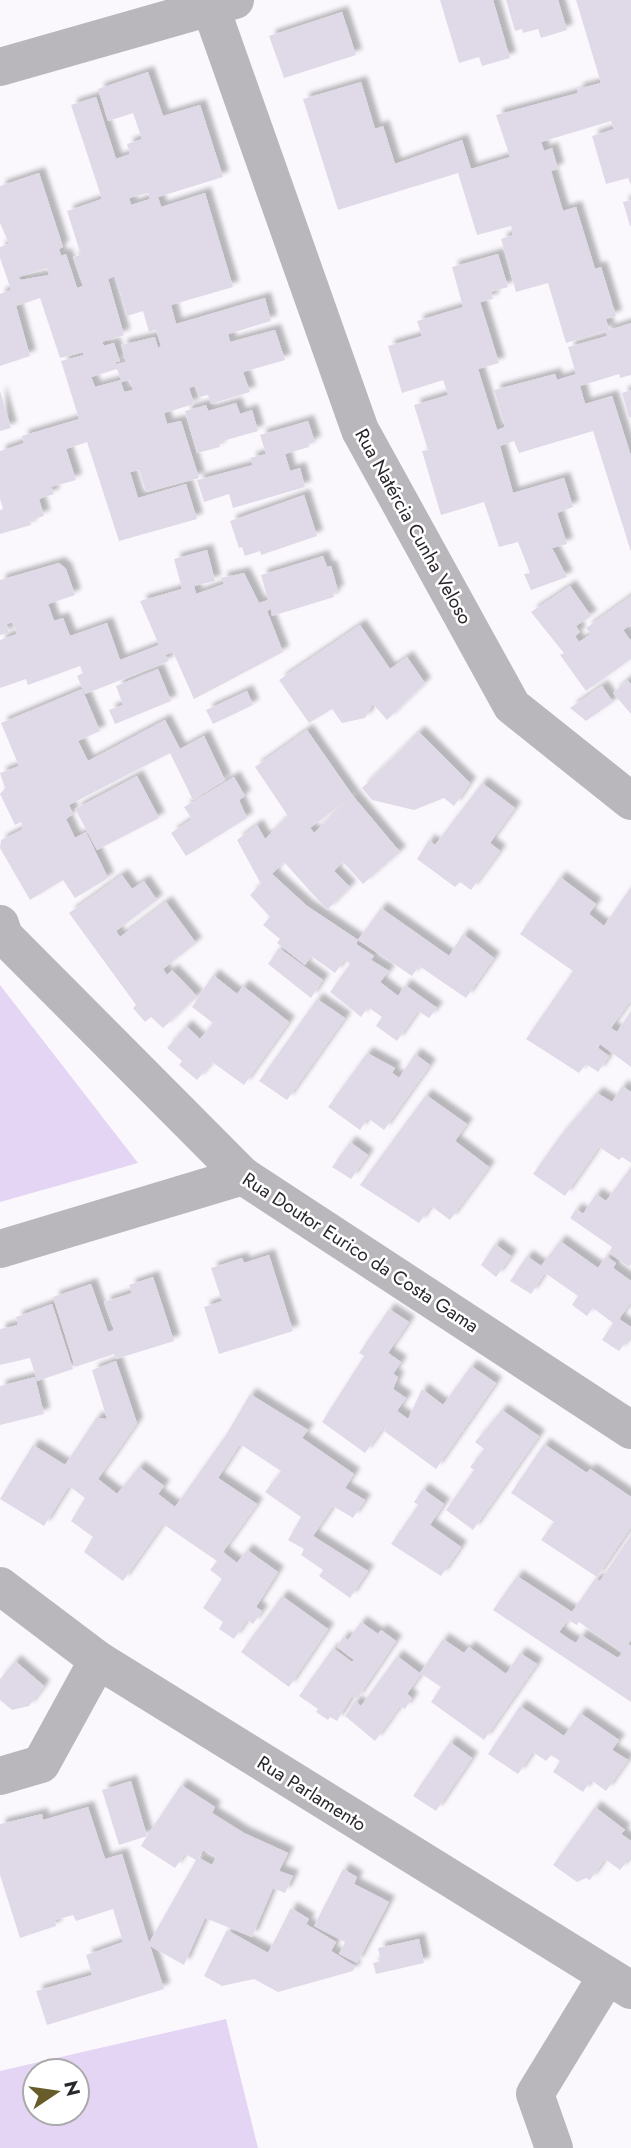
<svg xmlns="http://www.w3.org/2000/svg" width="631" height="2148" viewBox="0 0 631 2148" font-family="Jost,sans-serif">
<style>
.green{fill:#e4d5f4;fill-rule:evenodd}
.building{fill:#e0dae8;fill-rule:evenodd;filter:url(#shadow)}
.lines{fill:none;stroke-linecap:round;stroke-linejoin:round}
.minor{stroke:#b9b6bc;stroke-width:38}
.tertiary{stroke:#b9b6bc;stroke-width:38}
.labels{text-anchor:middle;stroke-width:5;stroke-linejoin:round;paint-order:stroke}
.street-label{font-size:19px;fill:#2a272c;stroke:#fff}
</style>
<defs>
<filter id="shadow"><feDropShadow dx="6" dy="-6" stdDeviation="2" flood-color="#0004"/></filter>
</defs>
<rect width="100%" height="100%" fill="#faf8fd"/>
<g class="green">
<polygon points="0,985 138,1163 0,1202"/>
<path d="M226 2019 258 2148H0V2071ZM77 2071V2113H35V2071Z"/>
</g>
<g class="building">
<polygon points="440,0 493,0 510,58 482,66 479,57 459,63"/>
<polygon points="506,0 558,0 567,30 541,38 538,29 523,33 522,29 515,31"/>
<polygon points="576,0 631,0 631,185 628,178 606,184 592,136 614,129 611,121 541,142 544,151 552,148 558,169 551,171 563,211 576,207 595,269 601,267 616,316 606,319 609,330 631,323 631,375 620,378 619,374 580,386 585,404 612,396 631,456 631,552 593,431 519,453 514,441 500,446 513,493 564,478 573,507 557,513 567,544 552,548 567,577 531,590 524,574 530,573 518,542 499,547 484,502 441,515 422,451 428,450 414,405 448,395 443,380 402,393 388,346 422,336 417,321 463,307 452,267 498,254 508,287 491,292 493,299 480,302 499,363 478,369 497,430 505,427 494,390 555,374 557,380 576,374 568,347 607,336 606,331 566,343 548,283 516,292 501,239 513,235 511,226 477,235 458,173 338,210 303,99 361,82 375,129 383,126 395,164 462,140 471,169 510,157 496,115 578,93 577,89 601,83"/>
<polygon points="342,12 356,55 284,78 269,36"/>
<path d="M148 72 163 116 200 105 223 177 158 197 161 207 205 193 233 287 171 305 176 324 265 298 271 321 228 334 230 342 275 330 285 360 243 372 250 392 211 404 208 395 199 397 195 386 189 388 194 404 164 413 167 424 181 421 199 478 146 492 139 470 130 472 138 498 186 484 197 519 119 541 87 442 66 449 76 480 51 487 54 494 39 499 44 516 30 520 31 525 0 534V510L3 509 0 499V451L24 443 22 436 79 419 61 361 84 355 83 352 60 358 40 298 16 306 30 356 0 366V294L11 290 0 258V247L9 244 0 223V186L39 173 63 247 59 249 61 256 66 254 77 288 83 286 73 257 81 255 67 211 102 199 71 105 96 97 116 159 130 154 127 144 142 139 133 113 108 121 98 89ZM148 193 150 199 131 205 129 198ZM47 268 49 275 20 280 19 277ZM115 276 127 316 143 311 149 332 156 330 161 346 158 348 155 337 121 345 126 362 116 365V362L120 361 114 343 104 346 102 342 124 335 108 279ZM117 369 121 380 95 387 91 377ZM130 380 133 390 124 392 121 382Z"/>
<polygon points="631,200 631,226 630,226 623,202"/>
<polygon points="631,390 631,417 629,418 622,393"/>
<polygon points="0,391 11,428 0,431"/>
<polygon points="236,403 240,414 252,410 258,431 219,442 220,447 197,453 185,411 206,405 208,411"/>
<polygon points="308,421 315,442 309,444 309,447 285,454 290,471 300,468 305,487 233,508 229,494 204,502 197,480 253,465 250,458 266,454 260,435"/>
<polygon points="304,495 317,536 261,555 260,551 245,556 242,547 239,548 230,521"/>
<polygon points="207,550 215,581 194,586 196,594 224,584 221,578 244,573 259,603 268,600 261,575 323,556 327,567 331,566 338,591 333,593 334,597 272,616 271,609 267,611 283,652 194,699 173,652 165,655 169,661 85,694 77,676 83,673 80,666 28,685 26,679 0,688 0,640 17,634 13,622 6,624 9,633 0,635 0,580 59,563 66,569 75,595 48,604 54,621 63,618 70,636 107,623 120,660 159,645 140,601 182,589 174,559"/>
<polygon points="570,586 591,616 576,626 580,632 575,636 579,642 591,634 586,628 631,596 631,625 623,630 631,641 631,659 586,691 560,655 564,653 559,647 531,612"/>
<polygon points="360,625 390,669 407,657 425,683 387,720 373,704 365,718 342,723 332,709 309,723 279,680"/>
<polygon points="158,669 171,701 115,724 109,710 123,705 116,686"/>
<polygon points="627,680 631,684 631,714 613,693"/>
<polygon points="602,686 613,702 586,721 570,708"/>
<polygon points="82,689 100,731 78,741 88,761 165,720 180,749 204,736 225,780 193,800 170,753 69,805 73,814 66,819 75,838 86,832 108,878 75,898 63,880 30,900 0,848 1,840 23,829 21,822 15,825 0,794 5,788 0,773 19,766 1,723"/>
<polygon points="247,691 253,705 213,724 206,710"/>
<polygon points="307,730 353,796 310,828 314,833 353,796 400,852 363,884 343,862 334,871 350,887 327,910 284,862 272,874 307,906 358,940 356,944 374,956 371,960 389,971 380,982 398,996 405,985 437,1008 429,1018 418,1011 397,1041 376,1026 382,1017 368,1007 361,1017 330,992 350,964 345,959 335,973 311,956 305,965 277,943 280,939 263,925 270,917 250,895 261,884 237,840 257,825 265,839 288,816 255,767"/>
<polygon points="419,732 470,783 454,806 444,798 414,810 372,800 362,788"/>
<polygon points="137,776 159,818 97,850 75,809"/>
<polygon points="234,777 245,796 239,800 247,818 186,856 171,833 192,819 184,807"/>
<polygon points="482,783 515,808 490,843 500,851 471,890 460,882 455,887 417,859 429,840 435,845"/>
<polygon points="122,875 132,889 144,881 157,900 116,931 120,937 166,902 196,943 163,969 167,975 172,970 197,996 163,1028 151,1017 145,1022 133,1008 136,1005 69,913"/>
<polygon points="560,877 596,904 589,914 604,926 631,887 631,1000 611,1028 617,1032 631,1011 631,1067 600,1044 598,1048 609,1056 598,1072 586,1064 579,1073 526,1039 573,971 520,934"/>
<polygon points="381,908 449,956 463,934 494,958 466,998 419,966 412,976 358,940"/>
<polygon points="279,948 323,980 311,998 268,964"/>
<polygon points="213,975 237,994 243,986 289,1022 244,1085 212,1062 197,1080 179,1065 182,1061 167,1048 186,1026 200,1039 213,1023 192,1007"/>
<polygon points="317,999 345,1018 287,1100 259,1081"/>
<polygon points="367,1053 395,1068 392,1073 399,1078 415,1054 430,1065 384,1130 368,1118 360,1130 328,1107"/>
<polygon points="622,1086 631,1092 631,1163 622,1157 619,1160 599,1147 565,1196 533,1174 560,1136 597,1093 612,1102"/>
<polygon points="426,1095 467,1124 455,1141 489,1167 450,1220 431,1206 419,1223 360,1185"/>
<polygon points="350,1142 368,1155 351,1179 332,1167"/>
<polygon points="631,1167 631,1264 629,1267 609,1253 612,1247 570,1218 576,1209 583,1214 596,1194 606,1201"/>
<polygon points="560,1241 598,1268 606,1256 616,1263 613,1268 631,1281 631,1302 619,1319 631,1327 631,1335 619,1351 602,1340 613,1323 593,1308 587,1316 572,1305 578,1296 545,1273 531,1294 510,1281 527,1256 541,1266"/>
<polygon points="495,1244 511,1256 496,1277 481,1265"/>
<polygon points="269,1255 293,1331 219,1354 204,1307 222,1301 211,1268 242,1258 244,1263"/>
<polygon points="153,1277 174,1341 116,1359 114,1354 75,1367 53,1297 91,1284 108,1332 114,1330 104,1302 132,1293 129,1285"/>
<polygon points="52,1304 73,1369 37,1381 30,1358 0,1365 0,1329 18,1325 16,1317"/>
<polygon points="389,1309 409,1322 388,1353 401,1362 393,1374 398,1377 393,1389 406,1398 397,1411 408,1419 422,1389 443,1405 471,1366 496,1383 436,1469 384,1431 388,1421 365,1453 322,1422 364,1356 359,1353"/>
<polygon points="116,1361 137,1423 98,1479 117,1494 139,1467 164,1486 158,1494 175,1507 226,1435 250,1394 308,1430 302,1438 354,1474 345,1488 365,1500 353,1518 333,1506 313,1536 368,1571 350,1598 319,1576 323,1570 301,1555 304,1549 288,1540 301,1517 265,1492 281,1471 240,1444 218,1478 257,1504 223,1552 237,1563 247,1550 278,1572 256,1607 262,1611 253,1624 247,1620 234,1639 219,1629 223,1622 203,1608 222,1579 210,1570 217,1561 163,1524 123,1581 84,1552 93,1537 71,1521 85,1498 69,1486 44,1526 0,1499 33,1445 65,1465 96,1418 107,1419 92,1370"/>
<polygon points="35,1377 44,1414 0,1425 0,1386"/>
<polygon points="502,1410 539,1436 473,1530 446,1510 474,1470 470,1467 484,1449 475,1442"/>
<polygon points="544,1444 587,1473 590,1469 631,1497 631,1527 597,1577 541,1540 554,1522 511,1493"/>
<polygon points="423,1489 444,1504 430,1525 461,1547 441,1576 391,1544 418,1505 414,1502"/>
<path d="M631 1535V1640L628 1644 631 1646V1702L493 1610 517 1576 572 1612 595 1579 600 1581ZM568 1620 577 1625 579 1622 622 1653 618 1658 581 1635 576 1643 569 1639 559 1632Z"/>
<polygon points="282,1596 328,1629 289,1687 241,1652"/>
<polygon points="361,1622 378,1634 381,1630 396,1641 357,1699 352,1696 337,1721 330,1717 328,1720 316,1712 318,1709 299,1696 333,1648 352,1662 354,1660 337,1647 343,1637 348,1640"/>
<polygon points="443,1639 464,1653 469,1647 506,1674 520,1653 537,1664 484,1740 431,1702 441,1687 420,1673"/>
<polygon points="397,1656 421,1674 407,1694 412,1698 405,1709 400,1706 375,1741 345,1716 355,1701 361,1706"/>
<polygon points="15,1661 44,1686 29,1706 12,1710 0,1700 0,1679"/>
<polygon points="520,1706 564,1736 580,1713 619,1740 612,1750 628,1760 606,1791 591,1780 583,1792 553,1772 560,1761 551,1755 546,1761 533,1752 518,1774 488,1754"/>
<polygon points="450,1742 472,1758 436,1811 413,1796"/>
<path d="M131 1781 147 1836 181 1785 215 1807 212 1813 244 1833 288 1853 279 1871 293 1876 285 1893 273 1888 252 1937 205 1918 184 1965 150 1946 164 1989 47 2025 36 1991 92 1975 86 1955 123 1942 113 1909 76 1921 73 1915 55 1920 56 1926 20 1938 0 1875V1824L42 1814 43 1820 88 1807 105 1859 122 1854 149 1943 196 1860 185 1854 175 1868 141 1846 147 1836 119 1845 102 1790ZM203 1850 216 1857 212 1865 199 1858Z"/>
<polygon points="595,1807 625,1830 621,1834 631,1841 631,1856 620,1870 605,1859 590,1880 586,1878 577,1882 553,1865"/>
<polygon points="343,1869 357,1877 354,1884 389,1902 357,1963 339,1954 345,1942 314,1926"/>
<polygon points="291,1908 309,1919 306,1924 336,1942 331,1951 355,1966 353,1971 278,1992 254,1979 222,1986 204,1976 227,1930 268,1953"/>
<polygon points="419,1939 424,1963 376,1974 373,1963 381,1961 378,1948"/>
</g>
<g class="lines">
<g class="minor">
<polyline points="208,0 360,430 512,706 631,801"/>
<polyline points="0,924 4,936 243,1176 631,1430"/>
<polyline points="0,1249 243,1176"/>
<polyline points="0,1586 98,1660 631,1990"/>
<polyline points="0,1776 41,1764 98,1660"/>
<polyline points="554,2148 535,2094 607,1976"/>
</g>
<polyline class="tertiary" points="0,67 235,0"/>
</g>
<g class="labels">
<g class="street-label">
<text transform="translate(414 526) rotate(61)" y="7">Rua Natércia Cunha Veloso</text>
<text transform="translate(361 1252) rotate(33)" y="7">Rua Doutor Eurico da Costa Gama</text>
<text transform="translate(312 1793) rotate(32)" y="7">Rua Parlamento</text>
</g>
</g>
<g transform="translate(56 2092) rotate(77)"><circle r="33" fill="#ffffff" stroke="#aaa9ab" stroke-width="2"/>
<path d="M0-5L12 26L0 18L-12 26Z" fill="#685d2a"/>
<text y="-10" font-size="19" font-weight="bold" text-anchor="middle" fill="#2a272c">N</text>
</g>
</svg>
